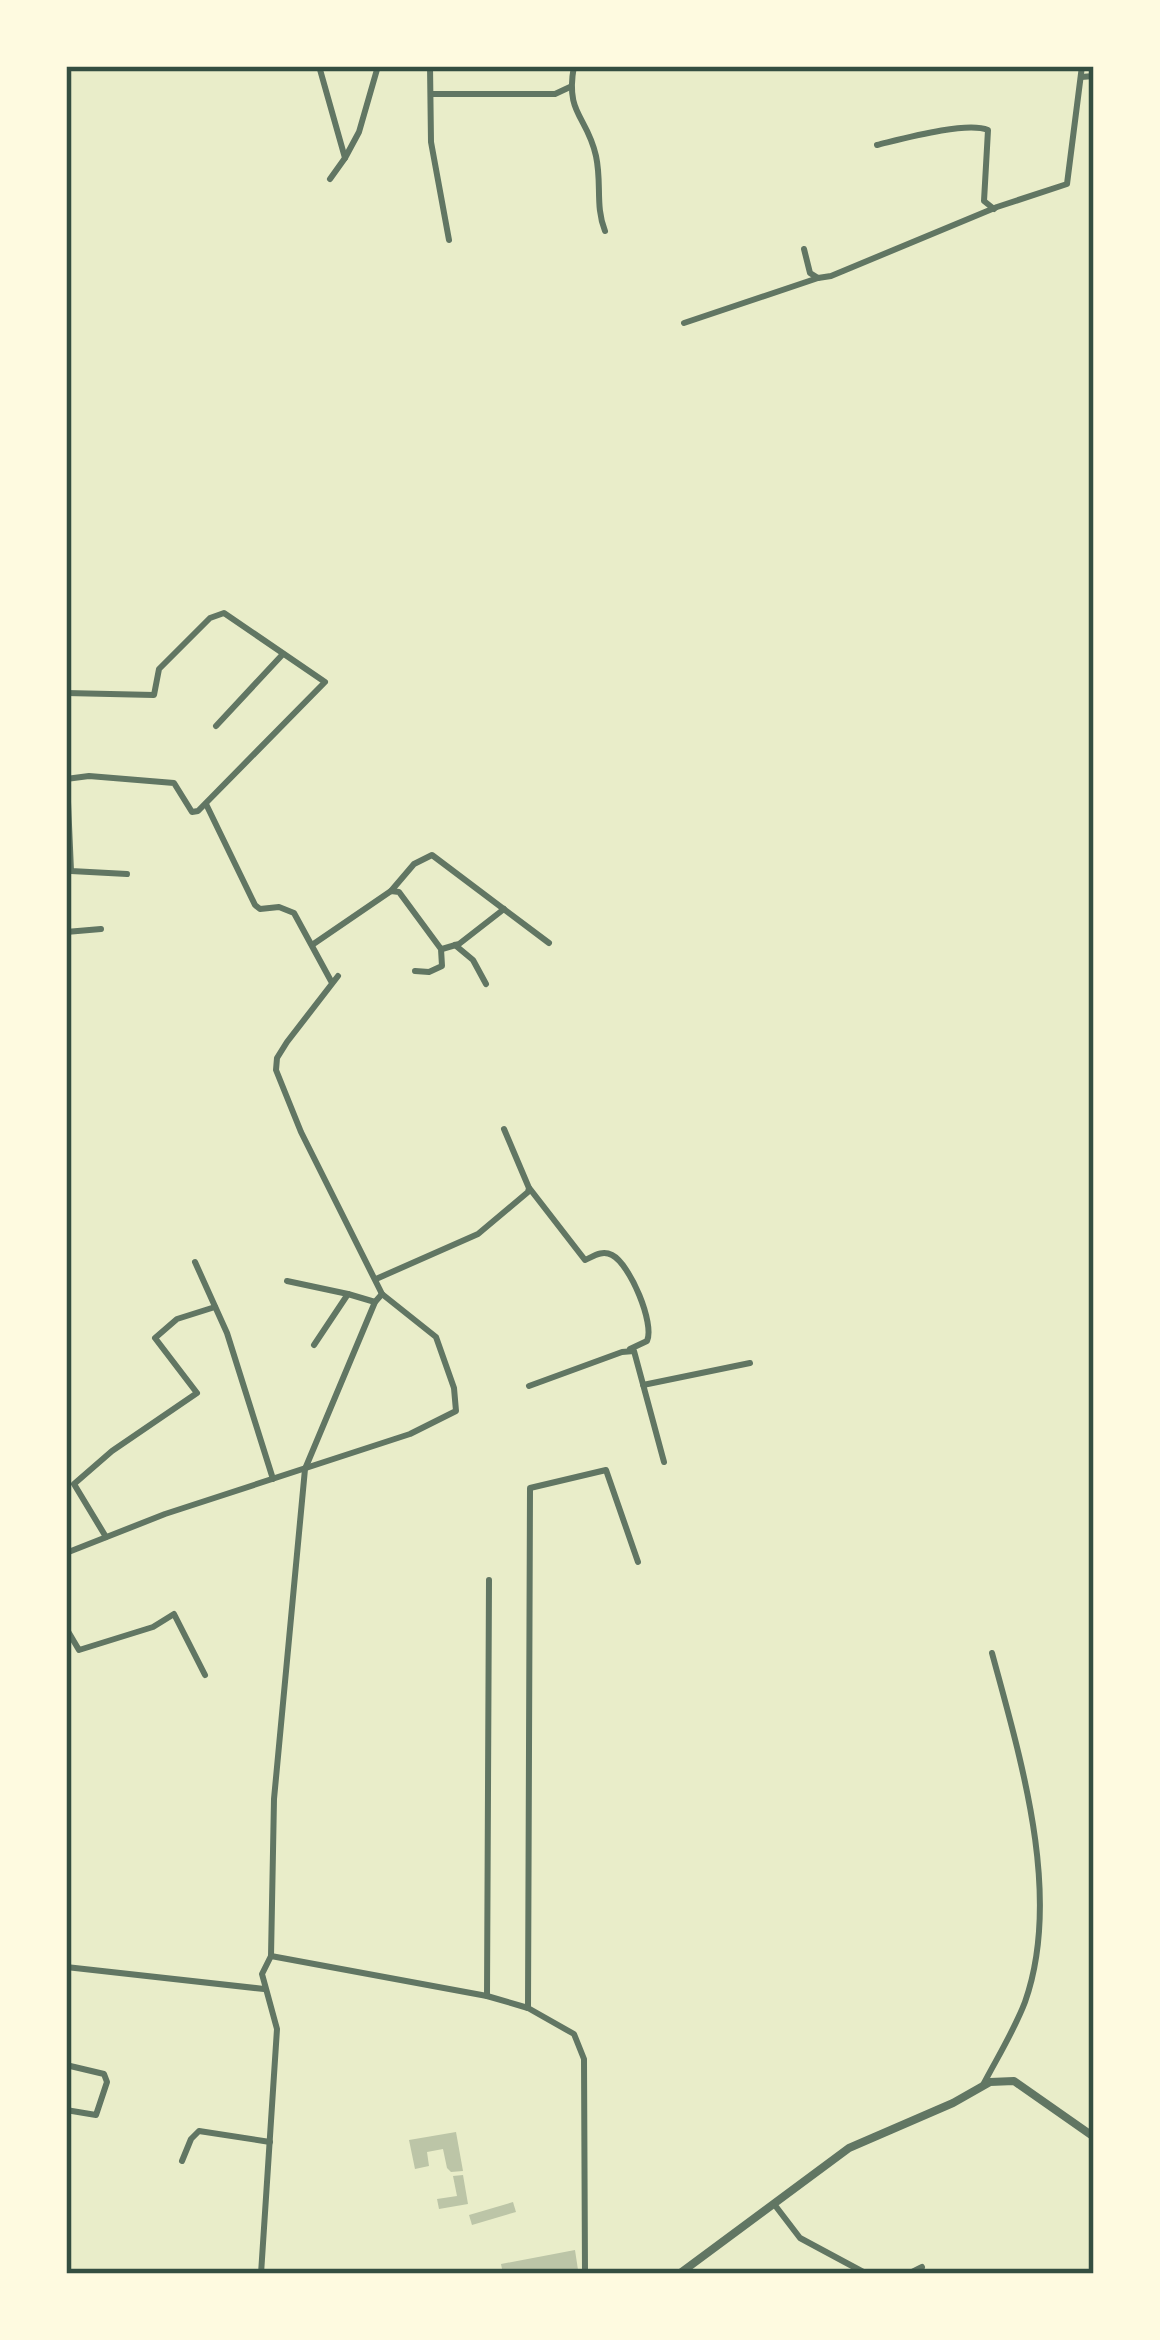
<svg xmlns="http://www.w3.org/2000/svg" width="1160" height="2340" viewBox="0 0 1160 2340" font-family="'Public Sans',sans-serif">
<style>
.building{fill:#bcc5a7}
.lines{fill:none;stroke-linecap:round;stroke-linejoin:round}
.minor{stroke:#617663;stroke-width:6}
.tertiary{stroke:#617663;stroke-width:8}
.neatline{fill:none;stroke:#344e41;stroke-width:4.5}
</style>
<rect width="100%" height="100%" fill="#e9edc9"/>
<g class="building">
<polygon points="456,2132 463,2171 451,2172 447,2168 443,2149 427,2152 429,2166 415,2169 409,2140"/>
<polygon points="463,2175 468,2204 439,2209 437,2199 457,2196 453,2176"/>
<polygon points="513,2202 516,2212 472,2225 469,2215"/>
<polygon points="575,2250 578,2270 503,2274 501,2264"/>
</g>
<g class="lines">
<g class="minor">
<polyline points="319,66 345,158 330,179"/>
<polyline points="430,66 431,142 449,240"/>
<path d="M574 66C565 115 587 115 596 156 602 184 595 206 605 231"/>
<polyline points="1081,77 1094,76"/>
<polyline points="432,94 555,94 570,87"/>
<path d="M877 145C902 139 966 121 988 130L984 201 994 209"/>
<polyline points="345,158 359,132 378,66"/>
<polyline points="804,249 810,273 818,278 831,276 997,207 1067,184 1082,66"/>
<polyline points="684,323 818,278"/>
<polyline points="66,693 154,695 159,669 210,618 224,613 325,682 198,811 192,812 174,783 89,776 66,779"/>
<polyline points="216,726 283,654"/>
<polyline points="67,779 71,871 127,874"/>
<polyline points="206,804 255,905 260,909 279,907 294,913 331,981"/>
<polyline points="391,891 414,864 432,855 549,943"/>
<polyline points="66,932 101,929"/>
<polyline points="312,945 391,891 399,892 441,949 442,966 429,972 415,971"/>
<polyline points="455,945 473,960 486,984"/>
<polyline points="442,949 459,944 504,909"/>
<path d="M530 1189 585 1260C594 1256 602 1250 612 1255 630 1264 655 1324 647 1341L630 1349"/>
<polyline points="195,1262 227,1333 273,1479"/>
<polyline points="376,1279 478,1234 528,1192 529,1188 504,1129"/>
<polyline points="287,1281 348,1294"/>
<polyline points="314,1345 348,1294 375,1302"/>
<polyline points="643,1385 750,1363"/>
<polyline points="529,1386 622,1352 634,1351 664,1462"/>
<polyline points="106,1537 74,1484 112,1451 197,1393 155,1338 177,1319 215,1307"/>
<polyline points="66,1553 165,1514 410,1434 456,1411 454,1388 436,1337 382,1294 301,1132 276,1070 277,1058 287,1042 338,976"/>
<polyline points="66,1628 79,1650 153,1627 174,1614 205,1675"/>
<polyline points="271,1956 487,1996 528,2008 574,2034 584,2059 585,2274"/>
<polyline points="66,1967 264,1989"/>
<polyline points="487,1996 489,1580"/>
<polyline points="528,2008 530,1488 606,1470 638,1562"/>
<polyline points="66,2065 104,2074 107,2082 96,2115 66,2110"/>
<path d="M983 2085C997 2058 1014 2031 1025 2002 1063 1895 1020 1757 992 1653"/>
<polyline points="182,2161 191,2139 199,2131 270,2142"/>
<polyline points="774,2204 800,2238 867,2274"/>
<polyline points="261,2274 277,2029 262,1974 271,1956 274,1799 305,1469 375,1302 382,1294"/>
<polyline points="908,2274 922,2267"/>
</g>
<polyline class="tertiary" points="679,2274 849,2148 953,2103 990,2082 1014,2081 1094,2137"/>
</g>
<rect width="1160" height="2340" fill="none" stroke="#fefae0" stroke-width="138"/>
<rect x="69" y="69" width="1022" height="2202" class="neatline"/>
</svg>
